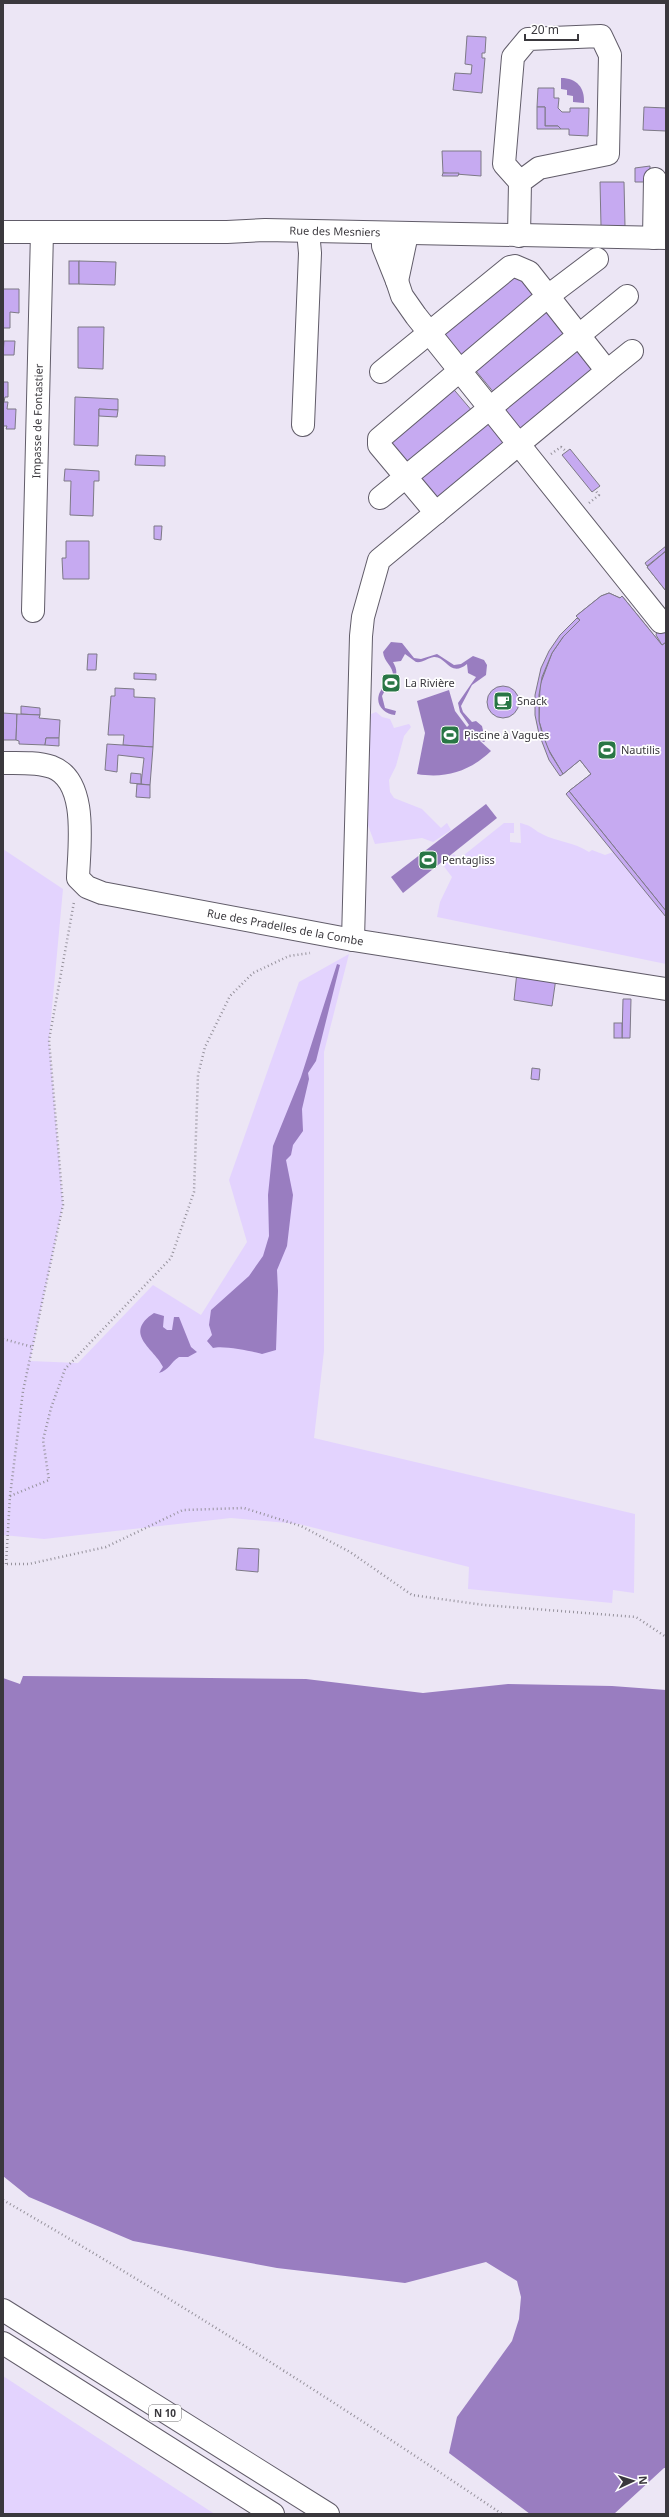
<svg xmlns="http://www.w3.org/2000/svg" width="669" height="2517" viewBox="0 0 669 2517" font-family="'Noto Sans',sans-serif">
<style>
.green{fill:#e3d3fe}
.water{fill:#997dc0}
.building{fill:#c6aaf1;stroke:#7d7986}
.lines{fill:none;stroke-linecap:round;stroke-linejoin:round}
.minor-casing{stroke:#615c69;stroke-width:24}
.highway-casing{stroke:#615c69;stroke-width:24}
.path{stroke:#96929c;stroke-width:2.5;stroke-dasharray:1 3;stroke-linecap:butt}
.minor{stroke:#fff;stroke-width:22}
.highway{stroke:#fff;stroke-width:22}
.labels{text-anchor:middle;stroke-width:3.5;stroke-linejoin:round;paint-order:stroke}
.shield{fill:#fff;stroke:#757477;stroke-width:1}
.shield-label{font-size:10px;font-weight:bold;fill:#3a383d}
.street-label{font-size:11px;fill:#3a383d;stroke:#fff}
.poi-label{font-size:11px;fill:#3a383d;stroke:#fff;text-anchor:start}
</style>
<rect width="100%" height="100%" fill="#ece6f5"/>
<g class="green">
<polygon points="376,712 382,717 390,719 394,728 409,724 411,727 404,736 396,766 389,780 390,792 394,798 422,809 441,828 447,823 451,830 433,842 422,838 375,844 366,820 369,723 371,714"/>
<path d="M504 823H514V833H510V842L521 843 520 823C533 826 532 829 542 834 557 842 574 842 589 852L592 850 605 855 613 852 666 917V964L437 917 440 902 452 877 442 864 454 854 459 859Z"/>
<polygon points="3,849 63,889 49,1040 63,1205 30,1361 78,1363 153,1285 201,1315 247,1242 229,1180 299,982 349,954 324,1052 324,1351 314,1438 635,1514 634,1593 613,1590 612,1603 468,1589 469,1567 299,1524 231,1518 44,1539 3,1535"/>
<polygon points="3,2376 210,2511 215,2514 3,2514"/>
</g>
<g class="water">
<path d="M561 78C577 78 585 88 584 103L573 102V96L567 95V90L561 89Z"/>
<path d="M391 642 402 643 414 658 421 659 437 654 454 665 461 664 473 656 484 660 487 665 486 675 472 685 461 706 463 712 472 722 476 721 482 726 484 735 487 739 484 742 479 740 491 751C470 771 446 779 417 774L425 733 417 701 449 690 455 711 467 727 469 725 460 712 458 703 476 677 468 673 467 664C450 678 446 656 434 657 427 658 423 663 416 662L405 654 401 661 393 662C403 679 388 683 382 696L385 708 396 711 395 715C384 714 374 704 380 692 383 686 389 683 393 677 394 666 384 663 383 652Z"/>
<polygon points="486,804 497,818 403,893 391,877"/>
<path d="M337 964 340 965 316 1061 308 1073 309 1079 302 1109 303 1131 293 1145 291 1155 286 1160 293 1195 287 1246 277 1270 278 1291 276 1350 262 1354C252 1351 222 1345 213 1348L207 1341 212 1335 209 1325 211 1310 249 1276 263 1256 269 1236 268 1195 273 1146 301 1077Z"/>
<path d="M154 1313 164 1316 163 1327 167 1330H172L174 1317H179L191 1347 197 1352 188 1357H179C170 1363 169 1370 159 1373L163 1367C155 1349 122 1334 154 1313Z"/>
<polygon points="23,1676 306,1679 423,1693 508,1684 612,1686 666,1690 666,2468 664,2468 614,2514 530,2514 449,2453 457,2417 512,2341 519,2319 521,2297 517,2281 486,2262 405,2283 277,2268 133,2241 29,2197 3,2176 3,1678 20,1684"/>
</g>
<g class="building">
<polygon points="467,36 486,37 485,53 482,53 482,58 485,58 482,93 453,90 455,73 471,74 472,65 465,64"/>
<polygon points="538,88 554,88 554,98 559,98 558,108 562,112 570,112 570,108 589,108 588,136 569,135 569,129 561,129 558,126 545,126 545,107 537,107"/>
<polygon points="537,107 545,107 545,126 558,126 561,129 537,129"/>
<polygon points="644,107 666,108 666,131 643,130"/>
<polygon points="442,151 481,151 481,176 443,173"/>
<polygon points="650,166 650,182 635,182 635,168"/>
<polygon points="443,173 459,173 458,176 442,176"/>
<polygon points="600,182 624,182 625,226 601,226"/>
<rect x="69" y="261" width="10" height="23"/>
<polygon points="79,261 116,262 115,285 79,284"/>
<polygon points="518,269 541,297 464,360 441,331"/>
<polygon points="3,289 19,289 19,313 10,312 10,328 3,328"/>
<polygon points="550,303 572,331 495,394 472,366"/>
<polygon points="78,327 104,327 103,369 78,368"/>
<polygon points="4,341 15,341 14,355 3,355"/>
<polygon points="577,345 600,373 522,436 499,407"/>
<polygon points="3,382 8,382 8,397 5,397 4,402 8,402 7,409 16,409 15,429 6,429 7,426 3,426"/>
<polygon points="450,385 473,412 407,467 384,440"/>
<polygon points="75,397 118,399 118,410 99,409 98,446 74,445"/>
<polygon points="99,409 118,410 117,417 99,416"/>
<polygon points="484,419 507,446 436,505 414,478"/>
<polygon points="570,449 600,486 592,492 562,455"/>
<polygon points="136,455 165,456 165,466 135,465"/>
<polygon points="65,469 99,471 99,481 94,481 93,516 70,515 71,481 64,481"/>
<polygon points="154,526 162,526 161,540 154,539"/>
<polygon points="66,541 89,541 89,579 63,579 62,558 66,558"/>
<polygon points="666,546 666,551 647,566 645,563"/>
<polygon points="666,551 666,591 647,567"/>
<polygon points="666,551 666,591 647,567"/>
<polygon points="609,593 620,598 622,596 662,645 666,642 666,680 660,672 637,691 648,706 666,691 666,911 569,791 591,774 580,760 563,774 547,747 539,721 540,685 552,653 563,637 580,620 576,616 601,596"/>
<polygon points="609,593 620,598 622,596 662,645 666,642 666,911 569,791 591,774 580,760 563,774 547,747 539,721 540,685 552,653 563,637 580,620 576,616 601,596"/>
<polygon points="577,618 580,620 563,637 552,653 542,677 539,695 539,721 542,733 550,753 563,774 560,776 549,760 539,734 535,715 535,695 541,668 549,651 560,635"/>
<polygon points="666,618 666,642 662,645 656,635 658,626"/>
<polygon points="88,654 97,654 96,670 87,670"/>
<polygon points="134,673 156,674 156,680 134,679"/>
<circle cx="503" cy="702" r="16"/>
<polygon points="115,688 134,689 134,697 155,698 153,747 123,745 124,735 108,735 111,696 115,696"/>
<polygon points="21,706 40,708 40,715 21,714"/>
<polygon points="3,713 17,714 16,740 3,740"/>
<polygon points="17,714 40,715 39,718 60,720 59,738 46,738 45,745 19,744 19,741 16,740"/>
<polygon points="46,738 59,738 59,746 45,745"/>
<polygon points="107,744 153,747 150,785 141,784 144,758 118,755 117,772 105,770"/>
<polygon points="131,773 141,774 141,784 130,783"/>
<polygon points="137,784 150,785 150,798 136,797"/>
<polygon points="569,791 666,911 666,917 566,794"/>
<polygon points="517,972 556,978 552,1006 514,1000"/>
<polygon points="623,999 631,999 630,1038 622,1038"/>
<rect x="614" y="1023" width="8" height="15"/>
<polygon points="532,1068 540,1069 539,1080 531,1079"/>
<polygon points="238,1548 259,1549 258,1572 236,1570"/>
</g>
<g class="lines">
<g class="minor-casing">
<g id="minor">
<path id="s1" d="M3 232H227L265 230 666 238"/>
<polyline points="383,233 383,246 397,281 407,234"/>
<polyline points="519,236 520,182 504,164 513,57 528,39 601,36 610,55 608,154 539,168 520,182"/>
<polyline points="654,238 655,179"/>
<polyline points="397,281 402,296 416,316 661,622"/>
<polyline points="607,371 632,351"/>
<polyline points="303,425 310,253 308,231"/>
<polyline points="380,498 627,296"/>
<polyline points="436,513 379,445 379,439 548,296 597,259"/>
<path id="s2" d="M33 611 42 232"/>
<path id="s3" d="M3 763C19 763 37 762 52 767 89 781 79 847 78 878L87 887 102 893 353 940 666 989"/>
<polyline points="353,940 361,636 363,617 379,560 607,371 529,272 515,266 510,267 381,372"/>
</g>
</g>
<g class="highway-casing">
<g id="highway">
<polyline points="3,2310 328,2514"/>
<polyline points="3,2343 273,2514"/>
</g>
</g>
<g class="path">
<polyline points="551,454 561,447 567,452"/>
<polyline points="589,503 599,495 595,490"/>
<polyline points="3,1339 33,1347"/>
<polyline points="10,1496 49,1480 43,1440 51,1408 65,1369 171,1258 194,1192 198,1075 205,1047 230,996 253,973 289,956 310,953"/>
<polyline points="3,1564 29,1564 106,1547 183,1510 244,1508 301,1526 350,1552 412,1595 484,1605 636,1617 666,1637"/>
<polyline points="6,1564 10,1496 23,1391 63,1205 49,1040 74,902"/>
<path d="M3 2200C173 2298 339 2404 502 2514"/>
</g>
<use href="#minor" class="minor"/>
<use href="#highway" class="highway"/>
</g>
<defs>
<g id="stadium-square" transform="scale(1)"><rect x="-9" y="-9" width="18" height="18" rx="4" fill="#297645" stroke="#fff"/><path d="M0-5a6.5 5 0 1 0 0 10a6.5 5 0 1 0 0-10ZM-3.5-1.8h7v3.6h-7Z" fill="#fff"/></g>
<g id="cafe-square" transform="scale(1)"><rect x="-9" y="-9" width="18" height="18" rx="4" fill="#297645" stroke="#fff"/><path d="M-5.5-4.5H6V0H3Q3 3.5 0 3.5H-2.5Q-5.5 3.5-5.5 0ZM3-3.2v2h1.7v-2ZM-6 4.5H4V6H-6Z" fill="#fff"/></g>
</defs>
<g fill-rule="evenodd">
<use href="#stadium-square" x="391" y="683"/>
<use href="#cafe-square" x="503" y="701"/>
<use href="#stadium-square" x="450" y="735"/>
<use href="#stadium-square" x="607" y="750"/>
<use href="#stadium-square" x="428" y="860"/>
</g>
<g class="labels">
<rect class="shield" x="149" y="2405" width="32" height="16" rx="3"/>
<g class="shield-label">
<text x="165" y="2417">N 10</text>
</g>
<g class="street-label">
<text dy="4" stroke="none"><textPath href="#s1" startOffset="332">Rue des Mesniers</textPath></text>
<text dy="4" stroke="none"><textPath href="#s2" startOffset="190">Impasse de Fontastier</textPath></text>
<text dy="4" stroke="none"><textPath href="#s3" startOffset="386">Rue des Pradelles de la Combe</textPath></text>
</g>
<g class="poi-label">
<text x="405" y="687">La Rivière</text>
<text x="517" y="705">Snack</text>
<text x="464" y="739">Piscine à Vagues</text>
<text x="621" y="754">Nautilis</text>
<text x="442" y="864">Pentagliss</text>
</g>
</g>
<rect width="669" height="2517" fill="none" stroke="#3a383d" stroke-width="8"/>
<g transform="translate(633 2481) rotate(86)" stroke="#ffffff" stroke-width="3" paint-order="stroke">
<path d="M0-3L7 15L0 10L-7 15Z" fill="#3a383d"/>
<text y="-6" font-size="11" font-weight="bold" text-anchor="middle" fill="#3a383d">N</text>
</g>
<path d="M525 34v6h53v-6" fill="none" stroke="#3a383d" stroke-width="2"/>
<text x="531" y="34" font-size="12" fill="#3a383d" stroke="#ffffff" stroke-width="3" paint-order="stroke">20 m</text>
</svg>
